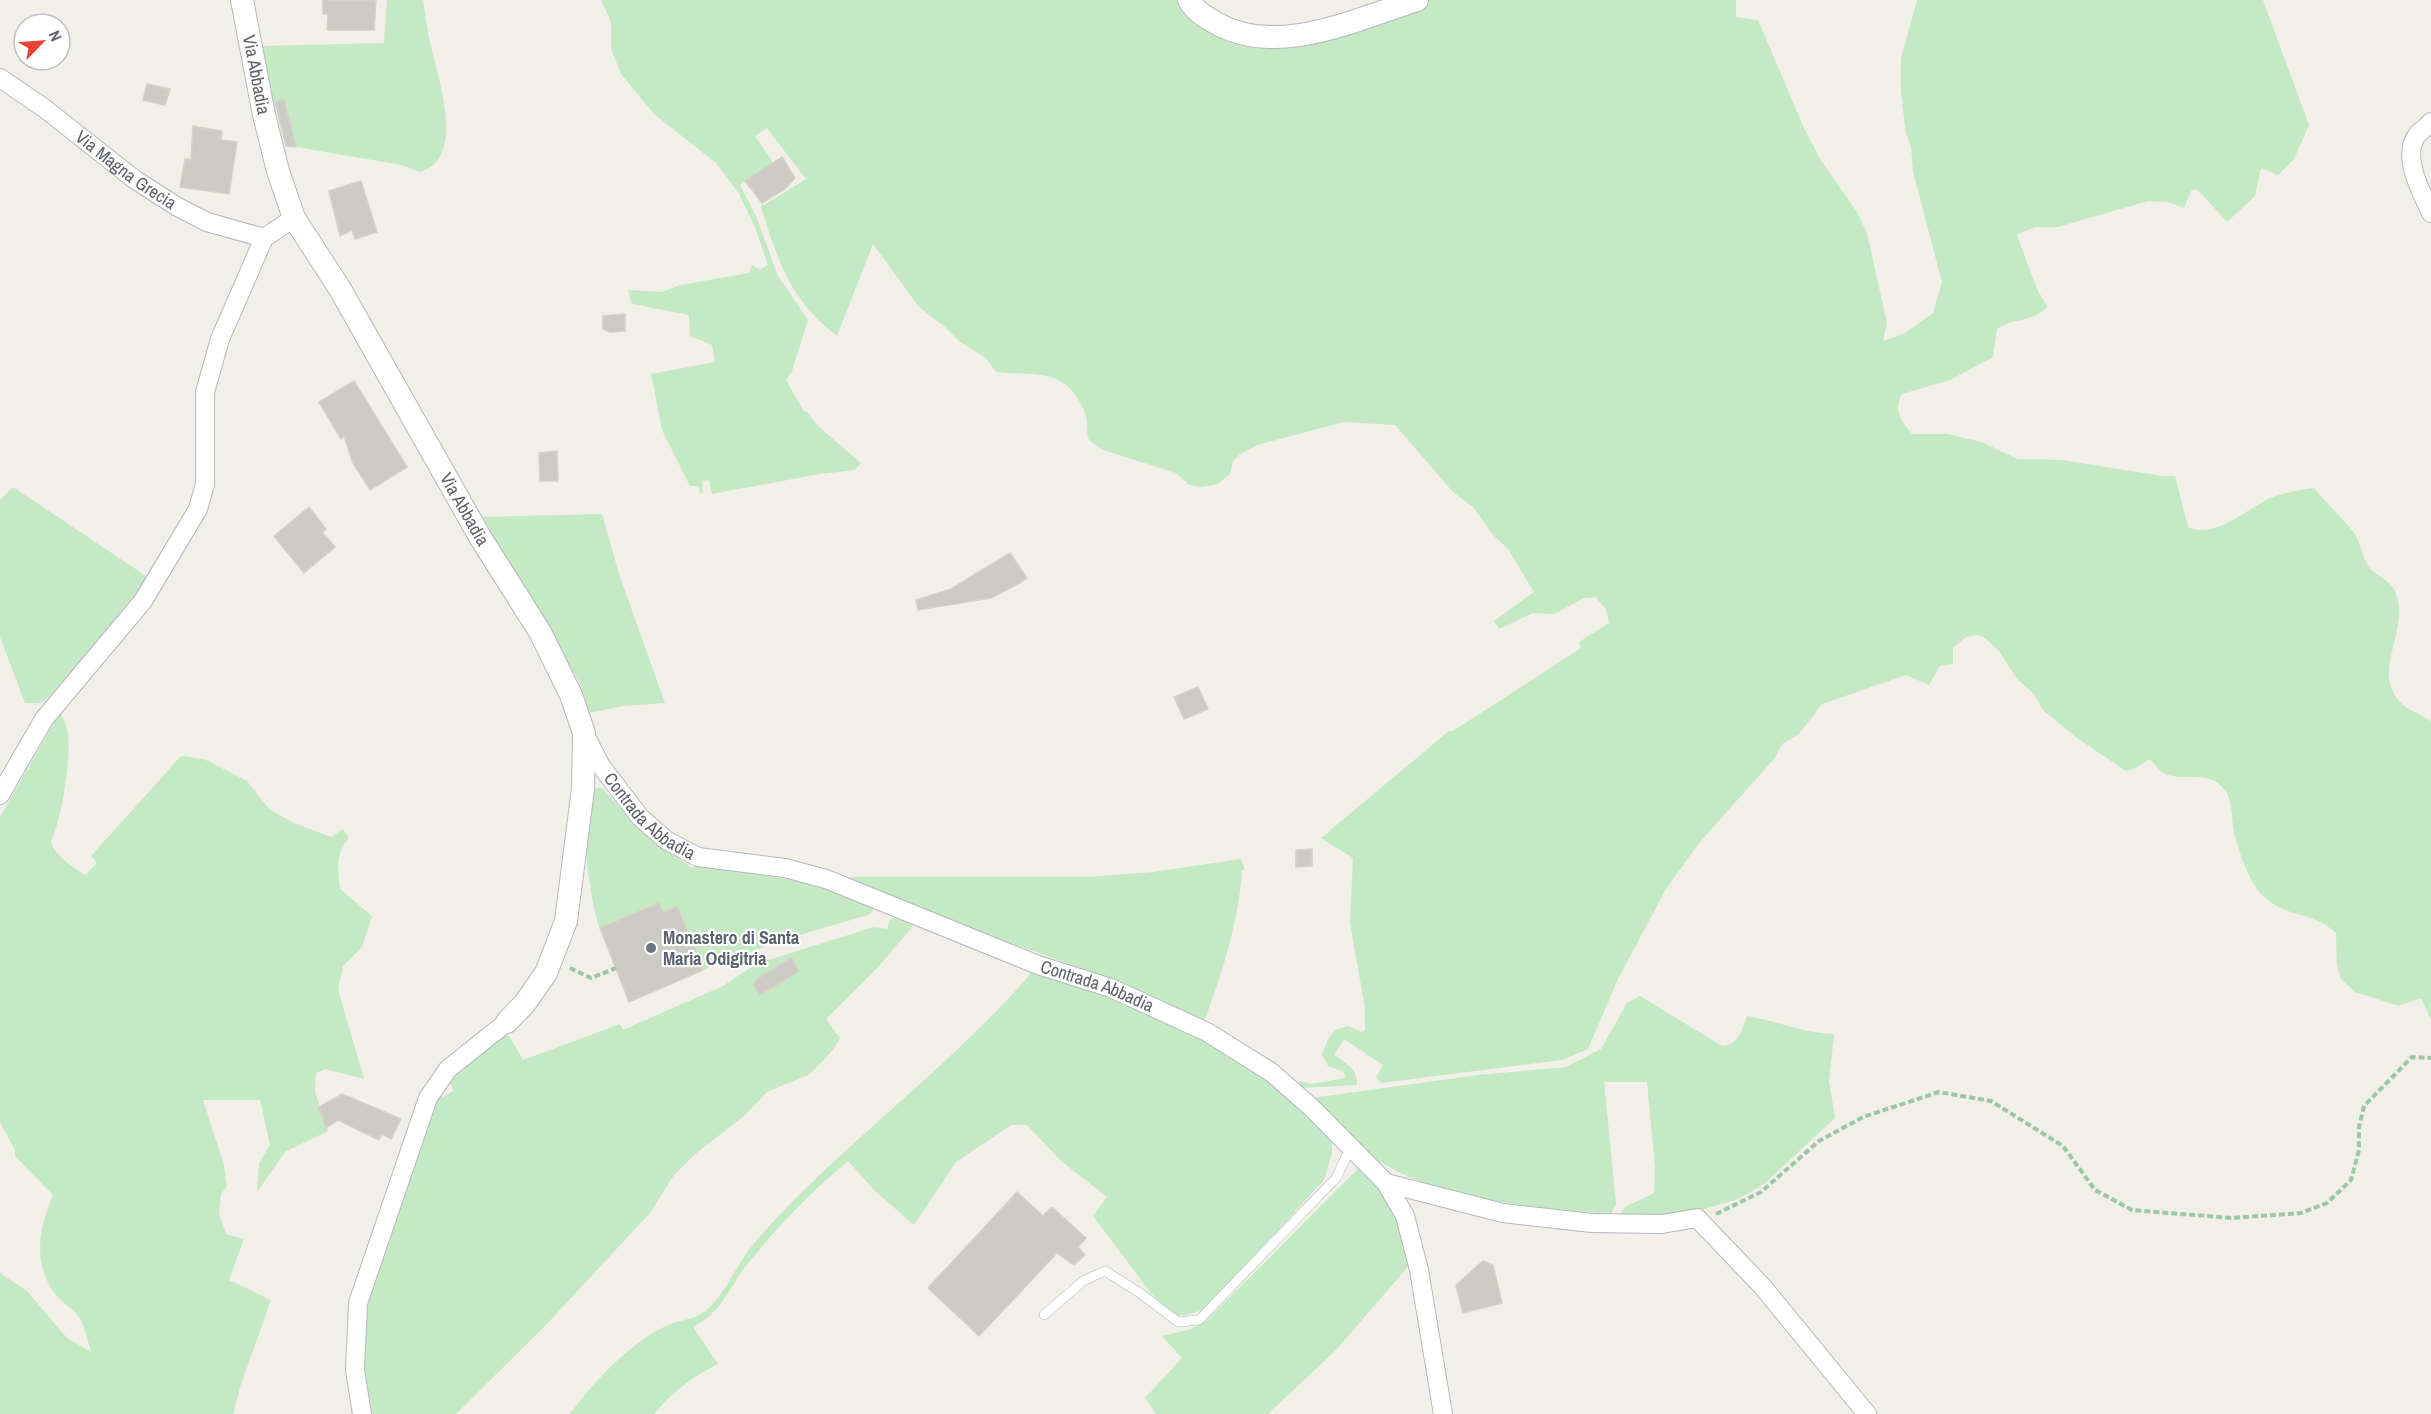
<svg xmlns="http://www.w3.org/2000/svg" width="2431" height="1414" viewBox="0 0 2431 1414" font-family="'Archivo Narrow',sans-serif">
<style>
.green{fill:#c5e8c5}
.building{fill:#cccac5;stroke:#d6d1c6;stroke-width:1.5}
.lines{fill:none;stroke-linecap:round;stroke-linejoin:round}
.service-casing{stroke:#b5b8bc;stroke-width:10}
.minor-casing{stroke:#b5b8bc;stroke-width:20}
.tertiary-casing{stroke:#b5b8bc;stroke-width:24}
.path{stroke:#9cc7a9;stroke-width:4;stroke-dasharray:6 3;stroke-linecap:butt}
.service{stroke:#fff;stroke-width:9}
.minor{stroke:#fff;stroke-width:18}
.tertiary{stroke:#fff;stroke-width:22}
.worship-dot{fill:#6b7280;stroke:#fff;stroke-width:2}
.labels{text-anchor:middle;stroke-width:4.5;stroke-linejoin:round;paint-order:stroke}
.street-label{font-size:18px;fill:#5f6368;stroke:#fff}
.worship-label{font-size:18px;font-weight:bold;fill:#5b616d;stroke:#fff;text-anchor:start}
</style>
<rect width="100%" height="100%" fill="#f1efe8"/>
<g class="green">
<path d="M387 0H423C426 15 427 31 431 46 438 78 467 159 420 172L402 165 296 147 284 100 271 103 262 46 384 43Z"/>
<path d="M601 0H1184L1249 32 1404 8 1429 0H1736V17L1758 20 1804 128 1820 159 1857 212 1867 233 1887 323 1883 341 1905 333 1933 313 1942 282 1913 172 1911 146 1906 134 1901 93V58L1917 0H2263L2309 125 2294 159 2278 175 2261 168 2255 196 2227 222 2197 189 2191 191 2184 208 2168 202 2148 201 2058 227H2035L2017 235 2037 289 2047 306C2035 323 2013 317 1997 329L1993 357 1950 380 1902 394C1893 410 1901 421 1912 434H1947L1982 442 2017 459 2061 460 2163 476H2175L2188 527C2216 540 2248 507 2273 497 2286 492 2300 490 2314 488 2327 504 2342 517 2354 533 2361 543 2362 557 2369 567 2375 576 2388 578 2395 591 2412 629 2370 670 2400 702 2407 710 2422 715 2431 721V1020L2421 998 2399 1006 2355 992 2341 979 2337 965 2336 933C2311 908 2274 921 2252 881 2244 867 2238 848 2234 833 2231 817 2234 797 2220 785 2203 770 2181 783 2162 772 2158 769 2154 763 2150 759L2133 769 2126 771 2077 738 2043 710 2034 694 2017 679 1999 651 1985 638 1978 635 1966 637 1953 648V664L1940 666 1929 685 1906 675 1822 704 1799 734 1782 744 1774 759 1699 843 1666 889 1618 979 1588 1049 1562 1060 1381 1083 1376 1077 1383 1065 1344 1039 1334 1055C1346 1064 1358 1068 1357 1085L1302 1088 1299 1081 1312 1084 1345 1078 1344 1072 1328 1066 1322 1055C1328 1039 1330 1029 1348 1026L1362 1032 1365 1030V1008L1350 923 1353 858 1321 838 1449 731H1453L1581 648 1579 642 1609 623 1606 609 1595 597 1584 598 1554 614 1533 613 1499 629 1494 621 1534 592 1508 549 1493 535 1473 507 1453 492 1395 425 1344 422 1257 445 1239 455 1233 461 1230 474 1218 484 1203 487 1189 485 1176 473 1103 450 1089 440C1085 431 1089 422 1085 413 1065 364 1036 377 996 372L986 358 960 342 945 327 919 307 873 244 837 336C790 300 778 261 761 207L762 203 764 205 806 179 767 128 755 136 773 162 740 185 756 216 778 276 808 320 792 371 786 380 804 412 806 411 818 426 861 463 855 470 820 474 712 494 709 480 702 481 703 492 700 494 699 486H690L662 430 651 374 715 362 712 345 690 336 689 315 632 304 628 290 662 292 680 285 749 273 752 265 760 270 768 265 755 227 738 192 716 163 654 114 621 74 611 49V22Z"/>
<polygon points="13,487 149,578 51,696 40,703 25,703 0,637 0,500"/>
<polygon points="602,514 619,574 665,703 623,706 590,713 579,681 478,517"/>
<path d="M60 712C63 719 67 726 68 734 71 758 62 819 51 841 55 856 73 867 85 875L97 863 91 856 181 756 204 759 247 781 269 809 294 823 331 837 343 829 349 838C335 855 338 868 340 889L372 916 362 947 343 966 338 989 364 1079 325 1069 316 1073 315 1092 328 1131 285 1152 257 1192 259 1163 270 1145 260 1100H203L224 1165 227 1186 221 1194 219 1213 226 1234 244 1239 229 1280 271 1300 240 1387 233 1414H0V1273L27 1291 67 1338 91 1352C88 1342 85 1326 79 1317 72 1307 60 1302 53 1291 32 1259 40 1227 53 1195L15 1156V1150L0 1122V817Z"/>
<path d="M596 788H602L644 834 692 868 700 865 812 883 872 907 873 911 868 915 782 940 703 970 677 906 664 913 658 903 599 928C588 882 578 833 596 788Z"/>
<path d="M1241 859 1245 870H1242C1239 922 1222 973 1204 1022L1099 975 962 925 843 877H1087L1153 872Z"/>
<polygon points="897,916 917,921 879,966 826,1019 840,1038 833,1050 810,1074 767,1092 744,1116 694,1155 674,1175 650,1213 544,1327 456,1414 368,1414 358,1315 433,1096 443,1097 453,1091 450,1079 502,1035 509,1036 523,1060 620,1024 623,1030 723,986 756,964 874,927 887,929 890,920"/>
<path d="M1037 966 1189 1030 1275 1082 1332 1139V1153L1324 1180 1206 1309 1187 1315 1172 1316 1151 1293 1093 1216 1107 1197 1061 1161 1027 1125H1011L956 1162 914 1225 875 1191 848 1161C812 1191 779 1225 750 1261 728 1287 725 1310 693 1327L718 1364C691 1377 673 1392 654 1414H570C594 1382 627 1346 662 1328 678 1319 694 1321 708 1309 726 1293 736 1265 752 1246 767 1228 785 1209 801 1193 879 1116 967 1050 1037 966Z"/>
<path d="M1640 996 1722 1046C1739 1045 1742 1029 1747 1016 1777 1021 1803 1033 1834 1034L1829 1081 1835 1118 1764 1184 1738 1199 1681 1216 1620 1214 1625 1207 1654 1193 1655 1168 1647 1082H1604L1616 1204 1611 1214C1537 1207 1443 1202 1379 1161 1354 1145 1333 1119 1312 1098L1478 1075 1566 1067 1601 1049 1627 1003Z"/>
<path d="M1361 1166C1376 1185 1423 1246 1406 1269L1336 1350 1268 1414H1156L1145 1398 1182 1358 1162 1336 1191 1329 1206 1321Z"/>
</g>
<g class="building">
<polygon points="323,0 376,0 374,30 327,30 328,14 323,14"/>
<polygon points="147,84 170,89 165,105 143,100"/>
<polygon points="284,100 296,147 286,146 275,102"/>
<polygon points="193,126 222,131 221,140 237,142 229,194 180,187 185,159 191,160"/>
<polygon points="782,157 795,178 785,189 762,203 745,181"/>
<polygon points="361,181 377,232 355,239 352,230 340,236 329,191"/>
<polygon points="625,314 625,331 610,332 603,329 603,316"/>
<polygon points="354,381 407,467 370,490 353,463 344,436 341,439 319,402"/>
<polygon points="557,451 558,481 540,481 539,453"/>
<polygon points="309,507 326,529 322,532 335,547 304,573 274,536"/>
<polygon points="1010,553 1027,578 1020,583 991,598 918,610 916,600 951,589"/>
<polygon points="1198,687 1208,709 1184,719 1174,697"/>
<polygon points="1312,849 1312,866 1296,867 1296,850"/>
<polygon points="659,903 664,913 677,906 703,970 629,1002 600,928"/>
<polygon points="791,958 799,971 760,995 753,984 757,979"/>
<polygon points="342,1094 401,1119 391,1139 382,1134 379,1140 338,1120 326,1128 319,1107"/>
<polygon points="1017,1192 1043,1216 1052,1207 1086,1238 1078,1247 1085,1255 1074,1265 1057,1253 979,1336 928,1288"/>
<polygon points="1483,1261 1493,1265 1502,1303 1463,1313 1456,1285"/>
</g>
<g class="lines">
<g class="service-casing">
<polyline id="service" points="1044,1315 1083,1281 1105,1271 1140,1293 1178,1322 1199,1320 1336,1178 1351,1147"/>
</g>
<g class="minor-casing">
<g id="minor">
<path id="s1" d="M0 78 44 108 134 179 176 206 207 222 264 238"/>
<path d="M2431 122C2427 126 2421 131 2417 135 2401 157 2422 193 2431 213"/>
<path id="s2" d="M584 733 601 766 640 817 666 840 698 857 785 868 826 879 1038 965 1111 988 1207 1032 1271 1072 1312 1108 1386 1183 1405 1216 1419 1270 1443 1414"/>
<polyline points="0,795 44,719 143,601 198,509 205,484 205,392 220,339 264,238 294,218"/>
<polyline points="1386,1183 1503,1213 1592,1223 1662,1224 1697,1218 1762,1286 1867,1414"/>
<polyline points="362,1414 355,1370 358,1303 428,1098 448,1069 507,1022"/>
</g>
</g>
<g class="tertiary-casing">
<g id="tertiary">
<path id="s3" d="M242 0 264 115 278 171 294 218 340 289 480 537 540 632 571 695 584 733 583 789 566 921 546 973 525 1003 507 1022"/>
<path d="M1189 0C1196 12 1204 16 1216 23 1277 58 1356 19 1417 0"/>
</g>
</g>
<g class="path">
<polyline points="570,968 591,978 616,968"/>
<polyline points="1716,1214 1761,1192 1819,1141 1863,1117 1939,1092 1991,1101 2063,1146 2095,1190 2132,1210 2231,1218 2301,1213 2327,1203 2351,1180 2359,1150 2359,1127 2364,1106 2412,1057 2431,1058"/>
</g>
<use href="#service" class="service"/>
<use href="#minor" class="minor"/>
<use href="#tertiary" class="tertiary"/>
</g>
<circle class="worship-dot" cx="651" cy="948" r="6"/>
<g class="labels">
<g class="street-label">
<text dy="6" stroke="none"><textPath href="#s3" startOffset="76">Via Abbadia</textPath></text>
<text dy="6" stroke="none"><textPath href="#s1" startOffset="156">Via Magna Grecia</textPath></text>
<text dy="6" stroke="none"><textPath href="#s3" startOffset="562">Via Abbadia</textPath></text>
<text dy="6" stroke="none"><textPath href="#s2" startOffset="108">Contrada Abbadia</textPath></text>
<text dy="6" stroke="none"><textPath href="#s2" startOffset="594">Contrada Abbadia</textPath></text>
</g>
<g class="worship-label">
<text x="663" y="944">Monastero di Santa<tspan x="663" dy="21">Maria Odigitria</tspan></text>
</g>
</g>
<g transform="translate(42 42) rotate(65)"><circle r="28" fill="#ffffff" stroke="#bfc1c3" stroke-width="1.5"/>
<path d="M0-4.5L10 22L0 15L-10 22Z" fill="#ea4335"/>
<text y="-9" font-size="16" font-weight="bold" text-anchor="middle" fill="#5f6368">N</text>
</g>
</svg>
